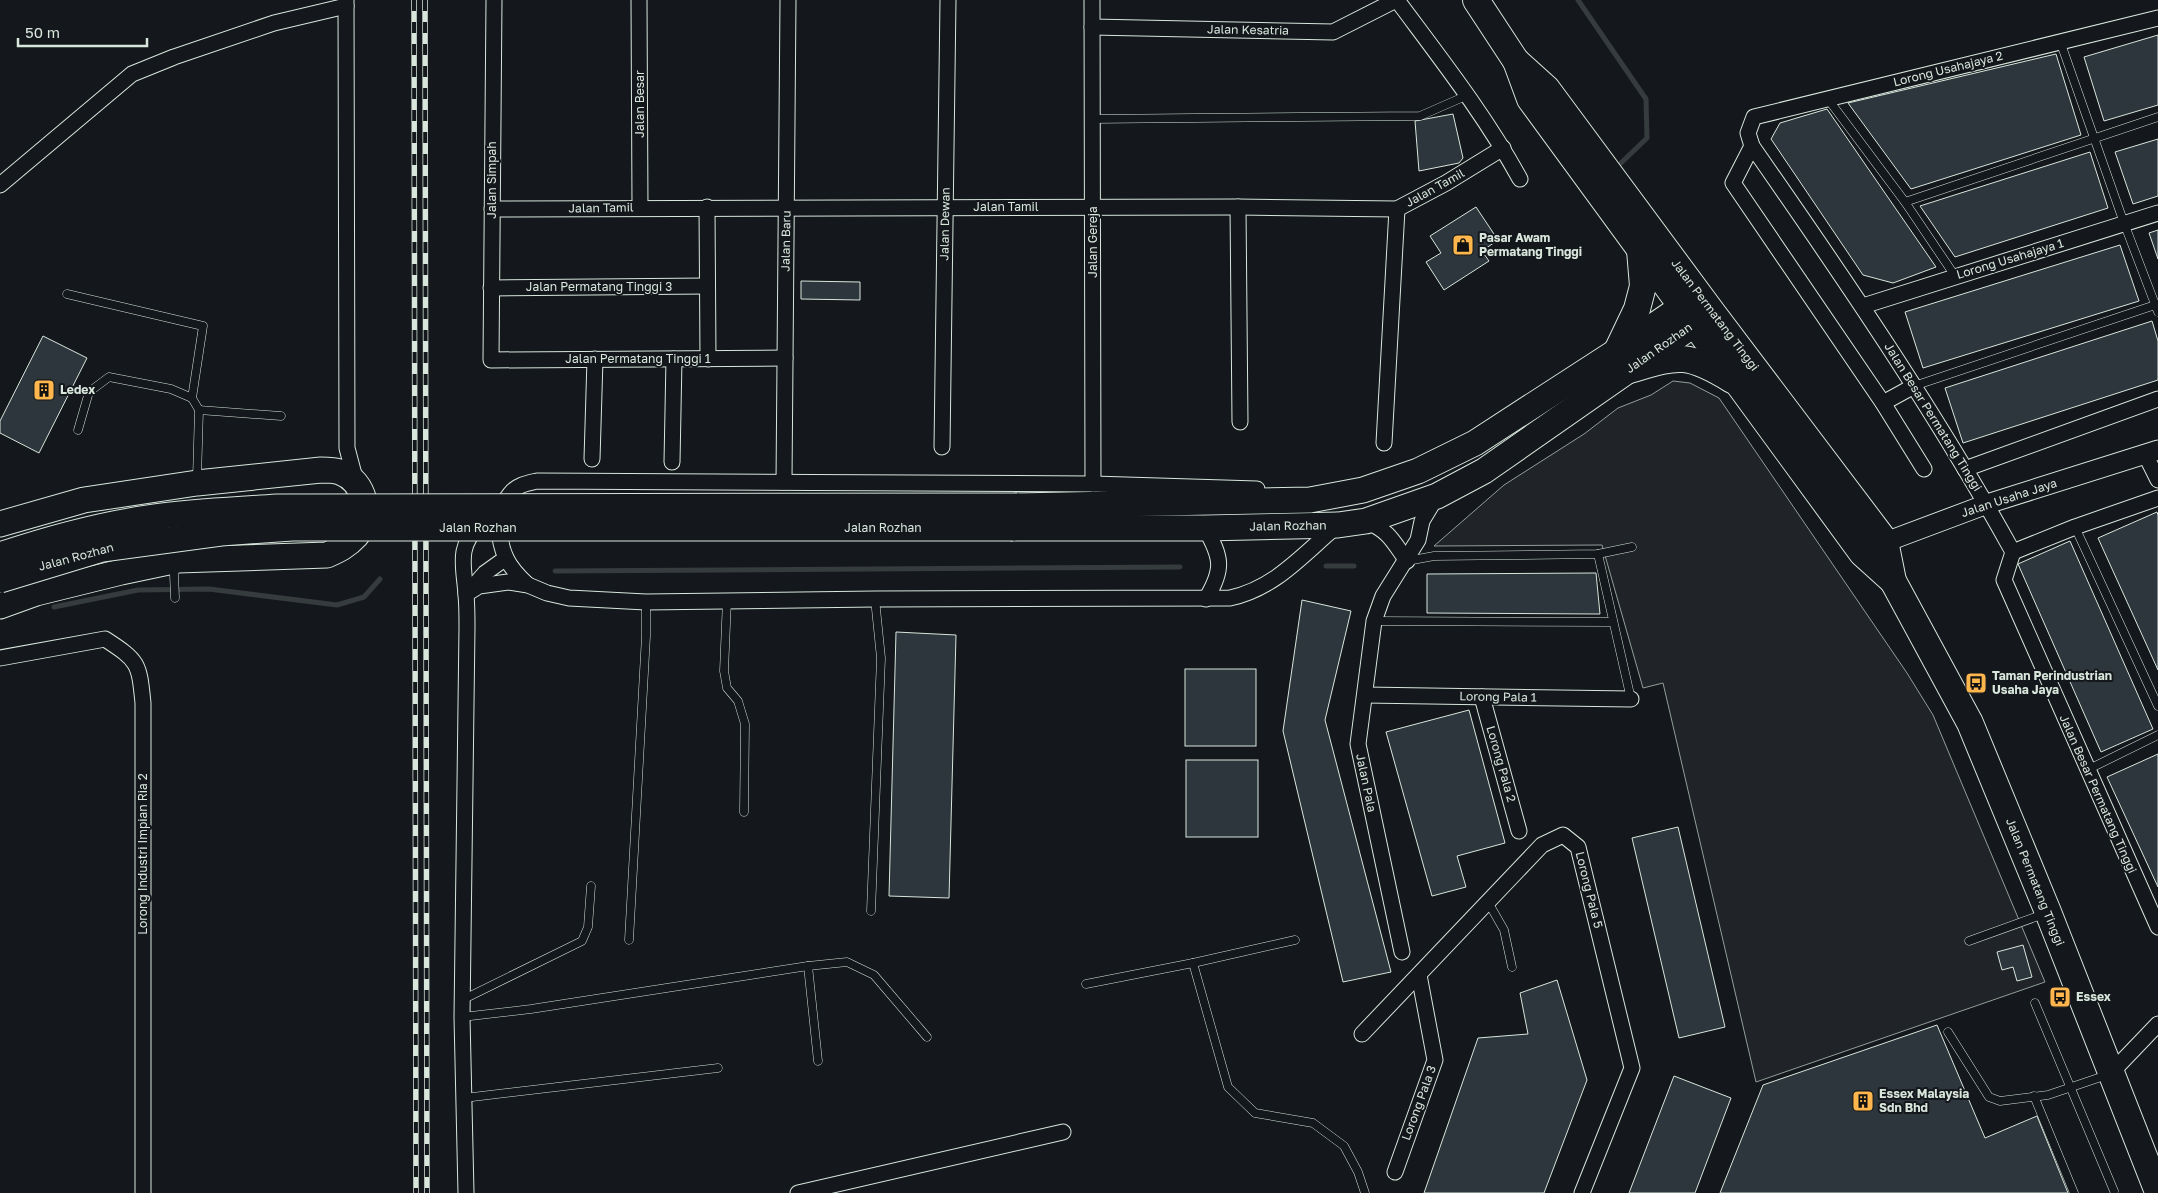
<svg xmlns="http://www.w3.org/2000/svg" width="2158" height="1193" viewBox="0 0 2158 1193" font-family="'Golos Text',sans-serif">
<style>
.green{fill:#202428;stroke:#939e99}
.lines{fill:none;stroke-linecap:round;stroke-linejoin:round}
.stream{stroke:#363b3e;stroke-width:5}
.building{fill:#2c363c;stroke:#d8e6dc}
.service-casing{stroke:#d8e6dc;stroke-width:9}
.minor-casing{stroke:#d8e6dc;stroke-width:17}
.tertiary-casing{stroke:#d8e6dc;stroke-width:21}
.primary-casing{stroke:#d8e6dc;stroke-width:27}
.trunk-casing{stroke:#d8e6dc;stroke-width:28}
.service{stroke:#14181c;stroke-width:8}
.minor{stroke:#14181c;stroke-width:15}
.tertiary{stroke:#14181c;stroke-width:19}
.primary{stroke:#14181c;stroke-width:25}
.trunk{stroke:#14181c;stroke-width:26}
.rail-casing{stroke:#d8e6dc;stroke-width:5.5}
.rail{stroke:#14181c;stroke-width:4;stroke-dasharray:11;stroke-linecap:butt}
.primary-bridge-casing{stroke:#d8e6dc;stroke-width:27;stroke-linecap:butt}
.primary-bridge{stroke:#14181c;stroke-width:25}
.labels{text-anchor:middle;stroke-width:4;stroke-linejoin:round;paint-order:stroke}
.street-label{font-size:12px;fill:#d8e6dc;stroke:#14181c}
.poi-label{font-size:12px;font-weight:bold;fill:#d8e6dc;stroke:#14181c;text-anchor:start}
</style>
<rect width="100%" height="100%" fill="#14181c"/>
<polygon class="green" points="1673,381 1690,383 1719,398 1907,673 1933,715 2045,982 1756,1082 1663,683 1643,688 1602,545 1434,546 1504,485 1584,434 1618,408 1651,395"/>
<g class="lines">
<g class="stream">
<polyline points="1578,0 1646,99 1647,138 1621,163"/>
<polyline points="1326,566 1354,566"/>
<polyline points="555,571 1180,567"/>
<polyline points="54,607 138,590 209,589 337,605 364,597 380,579"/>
</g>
</g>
<g class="building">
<polygon points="2158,35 2158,105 2104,121 2084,57"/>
<polygon points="2056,54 2081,135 1911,189 1848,103"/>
<polygon points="1827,109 1936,267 1893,283 1863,275 1771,139 1780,123"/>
<polygon points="1453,114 1463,158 1459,163 1419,171 1415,121"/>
<polygon points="2158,139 2158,196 2133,204 2115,152"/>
<polygon points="2090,152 2108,208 1955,257 1920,206"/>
<polygon points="1476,207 1498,240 1482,251 1489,261 1444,290 1426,262 1441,253 1430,236"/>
<polygon points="2158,230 2158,259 2149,233"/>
<polygon points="2120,245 2139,301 1923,368 1905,312"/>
<polygon points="801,281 860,282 860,300 801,299"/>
<polygon points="2152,321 2158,341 2158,380 1963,443 1945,388"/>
<polygon points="43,336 87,358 39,453 0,433 0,421"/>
<polygon points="2157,512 2158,515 2158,670 2098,538"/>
<polygon points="2070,541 2153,729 2101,752 2018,564"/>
<polygon points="1596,573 1600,614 1427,613 1427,574"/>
<polygon points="1302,600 1351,611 1325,720 1391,972 1343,982 1283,731"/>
<polygon points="896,632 956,635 949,898 889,896"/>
<rect x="1185" y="669" width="71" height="77"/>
<polygon points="1469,710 1505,843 1457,856 1466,887 1432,896 1386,732"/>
<polygon points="2158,754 2158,887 2107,777"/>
<rect x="1186" y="760" width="72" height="77"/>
<polygon points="1678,827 1725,1027 1679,1038 1632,838"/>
<polygon points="2023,945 2032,977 2017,981 2013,967 2002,970 1997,952"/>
<polygon points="1557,980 1587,1080 1544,1193 1424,1193 1478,1038 1528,1034 1520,993"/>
<polygon points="1937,1025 1985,1138 2037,1116 2068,1193 1720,1193 1763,1085"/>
<polygon points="1674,1076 1731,1098 1695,1193 1629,1193"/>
</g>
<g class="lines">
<g class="service-casing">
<g id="service">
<polyline points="2060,41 2124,223 2158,312"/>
<polyline points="1828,99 1905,202 1955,276"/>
<polyline points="1092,119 1420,116 1468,95"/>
<polyline points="1905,202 2158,117"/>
<polyline points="67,294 203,326 192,398"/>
<polyline points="1914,386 2158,304"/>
<polyline points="199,410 281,416"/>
<polyline points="78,430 89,392 109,377 171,389 192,398 199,410 197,478"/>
<polyline points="2075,527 2158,706"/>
<polyline points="1598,554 1631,699"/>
<polyline points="1407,561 1434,556 1598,554 1632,547"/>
<polyline points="175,598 174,574 177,564"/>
<polyline points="727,600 724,671 727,688 738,701 745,724 744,812"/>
<polyline points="1374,621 1613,622"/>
<polyline points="2087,770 2158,735"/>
<polyline points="1488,902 1504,930 1512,967"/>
<polyline points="871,911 881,658 875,599"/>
<polyline points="629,940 646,636 646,602"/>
<polyline points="1969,941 2044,914"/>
<polyline points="1193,963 1295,940"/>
<polyline points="808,966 818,1061"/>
<polyline points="1086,984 1193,963 1228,1087 1255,1113 1313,1123 1344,1146 1358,1172 1365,1193"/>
<polyline points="462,1000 582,941 588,927 591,886"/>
<polyline points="2035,1003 2114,1191"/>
<polyline points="462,1017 531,1009 808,966 847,962 874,975 927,1037"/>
<polyline points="1948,1032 1989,1097 2000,1101 2048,1095 2107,1075"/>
<polyline points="2034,1096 2074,1193"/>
<polyline points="464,1098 718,1068"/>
</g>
</g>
<g class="minor-casing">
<g id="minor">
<polyline points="346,0 347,448 356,482"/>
<polyline points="494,0 491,360 785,358"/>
<polyline points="639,0 640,207"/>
<polyline points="1092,0 1093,484"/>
<path d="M1397 0C1440 58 1485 115 1520 179"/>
<path d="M2158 18 1754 117 1748 133 1752 146C1844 278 1935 411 2013 552L2004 580 2158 927"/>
<polyline points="1092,27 1333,32 1396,0"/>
<polyline points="1752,146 1733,183 1883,403 1924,469"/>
<polyline points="0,185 132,74 174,57 274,23 346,6"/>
<polyline points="707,207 708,359"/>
<polyline points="1238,207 1240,422"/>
<polyline points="492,209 1238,207 1397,209 1446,183 1503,148"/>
<polyline points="491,288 707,286"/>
<polyline points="1863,306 2158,213"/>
<polyline points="1883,403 1914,386"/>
<polyline points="1384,443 1397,209"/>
<polyline points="942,447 948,0"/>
<polyline points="2145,454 2158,480"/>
<polyline points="592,459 595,359"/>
<polyline points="672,462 674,359"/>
<polyline points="1965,469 2158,399"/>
<polyline points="784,482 788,0"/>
<path d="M1366 521C1390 532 1392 540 1407 561"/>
<path d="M1205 528C1222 558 1224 569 1206 599"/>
<polyline points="2013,552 2075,527 2158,498"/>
<path d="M528 585C519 577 511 568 506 558 497 538 496 511 510 494 516 485 528 483 537 481L1093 484 1257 489"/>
<polyline points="471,589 485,573 506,558"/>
<path d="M466 594 479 586 508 582 528 585 547 593 569 598 646 602 875 599 1230 598C1276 588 1303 554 1338 525"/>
<path d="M0 658 105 639C139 661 139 663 143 703V1193"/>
<polyline points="1365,695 1631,699"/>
<polyline points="1482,697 1519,831"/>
<polyline points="1402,952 1358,744 1374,621 1383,596 1418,540 1422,521 1437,496"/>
<polyline points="1362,1034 1542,845 1563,835 1578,847 1632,1068 1582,1193"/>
<polyline points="2111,1073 2158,1024"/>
<polyline points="1395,1172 1435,1060 1419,975"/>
<path d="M466 1193 462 1017 467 627C467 616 467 605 466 595 464 565 456 548 480 524"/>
<polyline points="798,1193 1063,1132"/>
</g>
</g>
<g class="tertiary-casing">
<polyline id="tertiary" points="1875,546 1987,504 2158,450"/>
</g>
<g class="primary-casing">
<g id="primary">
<polyline points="1017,506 1310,500 1363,490 1418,471 1475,443 1617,351 1699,295"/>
<path d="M0 524 84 500 197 483 321 470C326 470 334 470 340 472 365 481 373 516 356 536 347 546 338 550 327 555L178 560 121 572 36 593 0 606"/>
<polyline points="1013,528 1205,528 1338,525 1366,521 1437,496 1484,471 1712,312"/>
</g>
</g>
<g class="trunk-casing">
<g id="trunk">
<polyline points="1476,0 1516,61 1530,99 1862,553 1893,581"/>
<polyline points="1516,61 1547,89 1712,312 1885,541 1893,581 1970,723 2048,912 2158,1192"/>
<polyline points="1617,351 1637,309 1643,286 1640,250"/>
<path d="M1626 371C1678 356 1685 351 1732 380"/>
</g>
</g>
<use href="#service" class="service"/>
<use href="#minor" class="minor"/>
<use href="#tertiary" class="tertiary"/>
<use href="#primary" class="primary"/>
<use href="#trunk" class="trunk"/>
<g class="rail-casing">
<g id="rail">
<polyline points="414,0 416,1193"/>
<polyline points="425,0 427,1193"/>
</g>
</g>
<use href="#rail" class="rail"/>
<g class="primary-bridge-casing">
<g id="primary-bridge">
<path d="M0 555C51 538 102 524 155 517 195 511 236 510 277 507L1017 506"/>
<polyline points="0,580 102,549 221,533 292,528 1013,528"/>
</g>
</g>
<use href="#primary-bridge" class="primary-bridge"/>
</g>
<defs>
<g id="shop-square" transform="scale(1.125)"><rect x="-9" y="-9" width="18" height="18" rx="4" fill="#ffb74d" stroke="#14181c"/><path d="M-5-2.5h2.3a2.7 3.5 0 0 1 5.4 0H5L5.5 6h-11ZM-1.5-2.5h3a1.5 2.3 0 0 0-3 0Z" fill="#111"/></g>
<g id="building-square" transform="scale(1.125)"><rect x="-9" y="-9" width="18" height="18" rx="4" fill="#ffb74d" stroke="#14181c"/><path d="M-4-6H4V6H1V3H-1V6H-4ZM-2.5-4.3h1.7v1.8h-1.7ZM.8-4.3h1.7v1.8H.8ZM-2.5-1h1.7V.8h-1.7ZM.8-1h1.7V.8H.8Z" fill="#111"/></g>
<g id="bus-square" transform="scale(1.125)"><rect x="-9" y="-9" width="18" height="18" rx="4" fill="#ffb74d" stroke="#14181c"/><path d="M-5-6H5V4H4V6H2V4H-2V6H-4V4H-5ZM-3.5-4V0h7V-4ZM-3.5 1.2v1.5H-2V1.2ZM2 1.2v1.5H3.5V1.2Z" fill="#111"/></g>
</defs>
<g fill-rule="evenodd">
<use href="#shop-square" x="1463" y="245"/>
<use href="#building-square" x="44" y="390"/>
<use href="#bus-square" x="1976" y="683"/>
<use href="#bus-square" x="2060" y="997"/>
<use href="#building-square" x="1863" y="1101"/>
</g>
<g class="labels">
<g class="street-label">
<text transform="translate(1248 30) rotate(1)" y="4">Jalan Kesatria</text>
<text transform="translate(1948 69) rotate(-14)" y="4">Lorong Usahajaya 2</text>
<text transform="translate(640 104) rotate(-90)" y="4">Jalan Besar</text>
<text transform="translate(492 180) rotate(-90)" y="4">Jalan Simpah</text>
<text transform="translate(1435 188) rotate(-29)" y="4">Jalan Tamil</text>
<text x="1006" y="211">Jalan Tamil</text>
<text transform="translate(601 208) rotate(-1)" y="4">Jalan Tamil</text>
<text transform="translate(945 224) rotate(-89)" y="4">Jalan Dewan</text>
<text transform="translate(786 241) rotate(-89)" y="4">Jalan Baru</text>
<text transform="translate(1093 242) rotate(-90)" y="4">Jalan Gereja</text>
<text transform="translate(2010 259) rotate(-17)" y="4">Lorong Usahajaya 1</text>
<text x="599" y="291">Jalan Permatang Tinggi 3</text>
<text transform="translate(1715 315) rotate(53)" y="4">Jalan Permatang Tinggi</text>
<text transform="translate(1659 348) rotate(-35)" y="4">Jalan Rozhan</text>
<text x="638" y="363">Jalan Permatang Tinggi 1</text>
<text transform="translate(1933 417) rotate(58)" y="4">Jalan Besar Permatang Tinggi</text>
<text transform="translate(2009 498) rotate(-18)" y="4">Jalan Usaha Jaya</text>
<text transform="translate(1288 526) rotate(-1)" y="4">Jalan Rozhan</text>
<text x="478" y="532">Jalan Rozhan</text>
<text x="883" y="532">Jalan Rozhan</text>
<text transform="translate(76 557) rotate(-15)" y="4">Jalan Rozhan</text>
<text transform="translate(1498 697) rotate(1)" y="4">Lorong Pala 1</text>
<text transform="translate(1501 764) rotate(74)" y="4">Lorong Pala 2</text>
<text transform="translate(1366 783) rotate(78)" y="4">Jalan Pala</text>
<text transform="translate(2098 794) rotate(66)" y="4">Jalan Besar Permatang Tinggi</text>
<text transform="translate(143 854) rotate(-90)" y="4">Lorong Industri Impian Ria 2</text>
<text transform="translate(2035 882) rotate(68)" y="4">Jalan Permatang Tinggi</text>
<text transform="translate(1589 890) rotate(76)" y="4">Lorong Pala 5</text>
<text transform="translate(1419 1103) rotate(-70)" y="4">Lorong Pala 3</text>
</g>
<g class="poi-label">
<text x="1479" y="242">Pasar Awam<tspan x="1479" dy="14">Permatang Tinggi</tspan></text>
<text x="60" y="394">Ledex</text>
<text x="1992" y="680">Taman Perindustrian<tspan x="1992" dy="14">Usaha Jaya</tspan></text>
<text x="2076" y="1001">Essex</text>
<text x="1879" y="1098">Essex Malaysia<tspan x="1879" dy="14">Sdn Bhd</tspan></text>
</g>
</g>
<path d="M18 38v8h129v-8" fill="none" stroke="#d8e6dc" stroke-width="2.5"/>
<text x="25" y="38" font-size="15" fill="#d8e6dc" stroke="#14181c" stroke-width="4" paint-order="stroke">50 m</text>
</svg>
